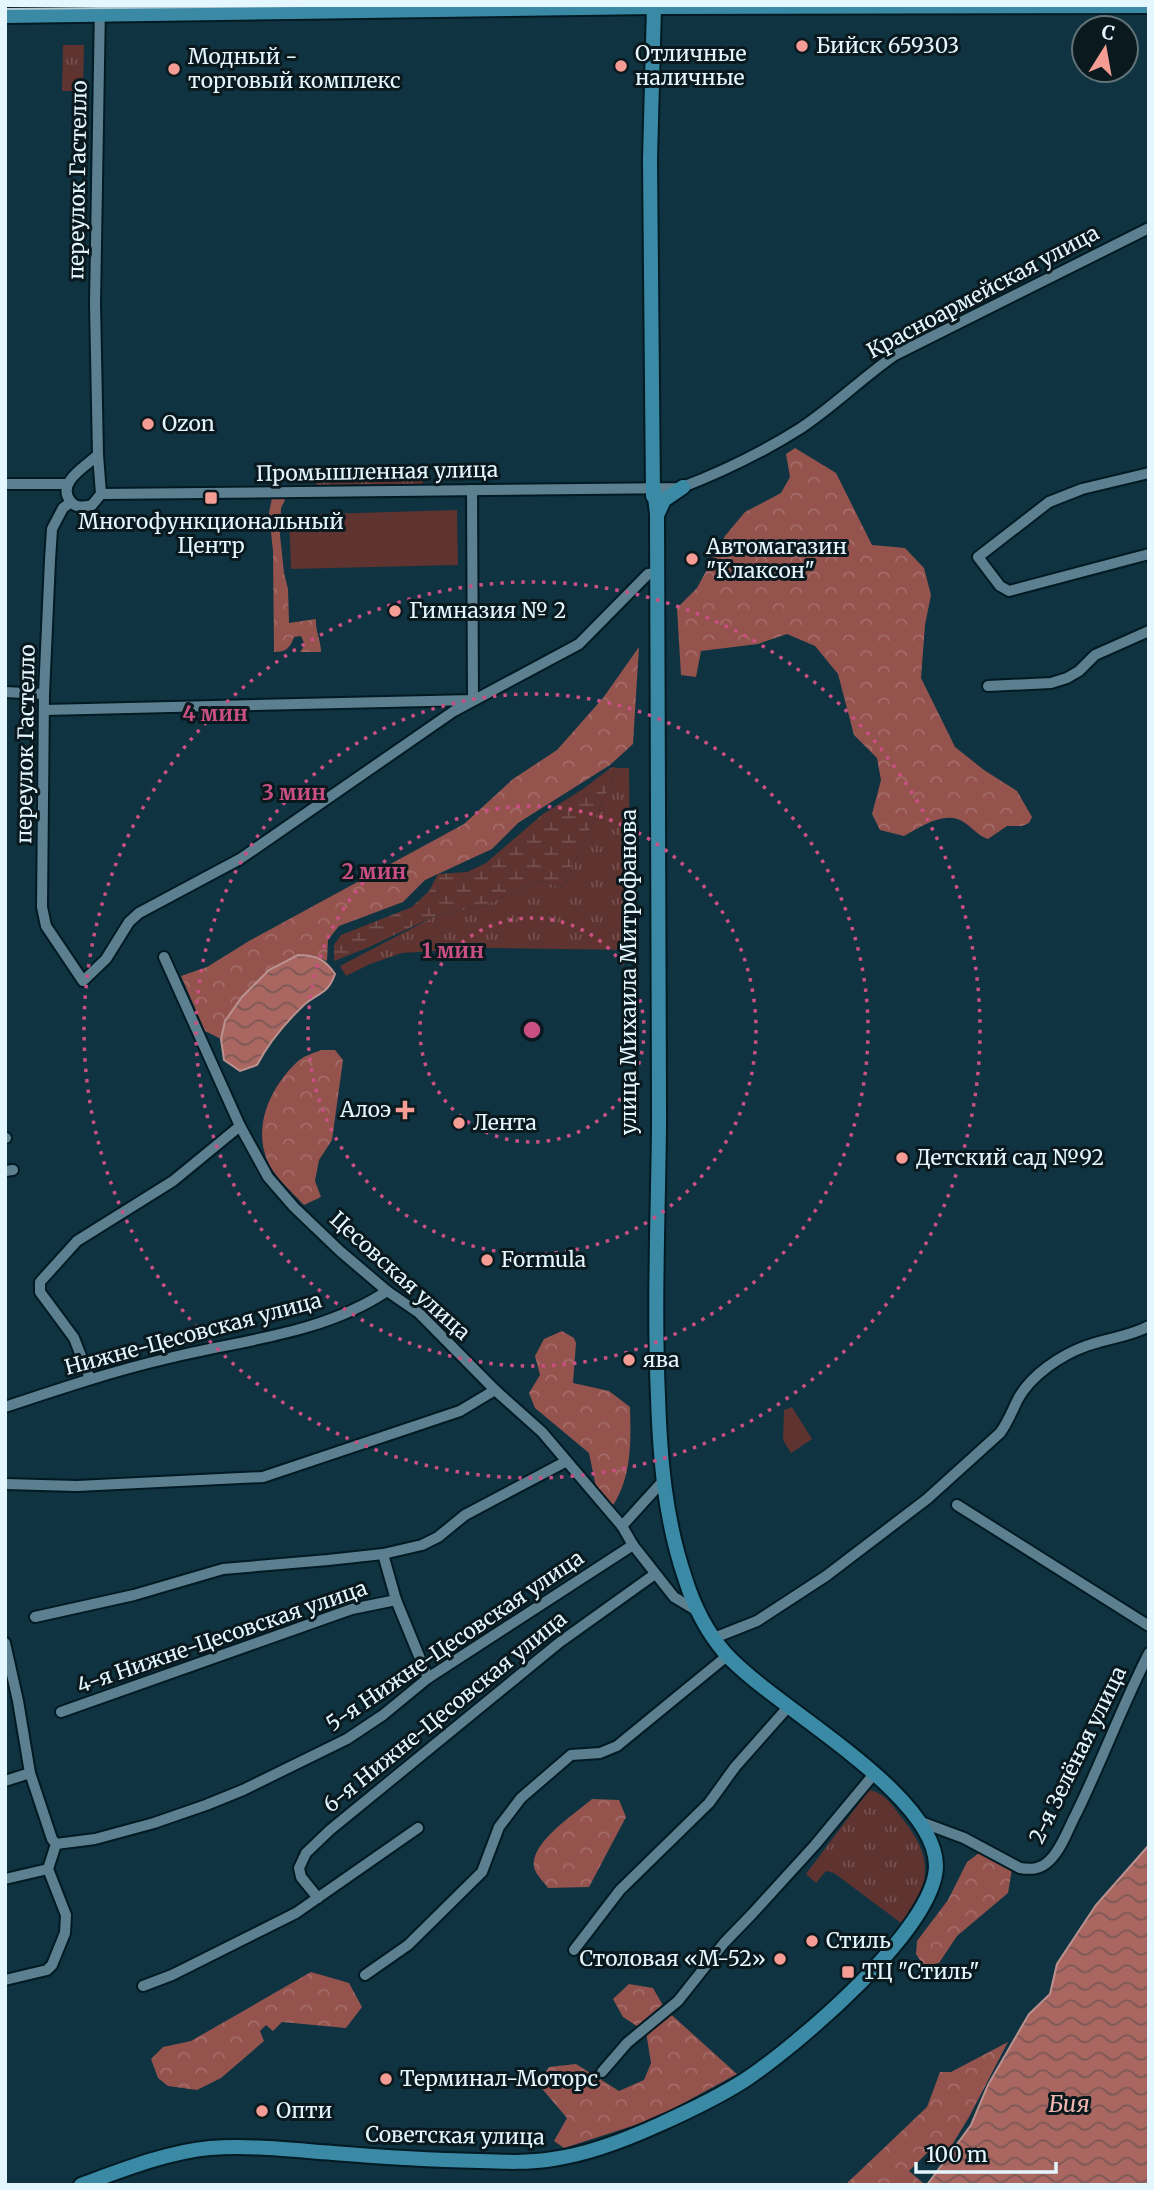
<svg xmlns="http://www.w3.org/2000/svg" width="1154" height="2190" viewBox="0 0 1154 2190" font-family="Merriweather,serif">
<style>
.grass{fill:url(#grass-tufts)}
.forest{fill:url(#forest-crowns)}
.wetland{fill:url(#wetland-marsh)}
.green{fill:#5e3330}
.water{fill:url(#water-waves);stroke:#bb9290;stroke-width:2}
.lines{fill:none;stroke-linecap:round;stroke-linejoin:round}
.minor-casing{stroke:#011a23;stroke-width:14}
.major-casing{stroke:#011a23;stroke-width:18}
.minor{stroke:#5c808f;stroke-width:10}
.major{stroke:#3b8aa5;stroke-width:14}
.tram{stroke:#b2c9d2;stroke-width:2}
.ring{fill:none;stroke:#ca5084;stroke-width:3.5;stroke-dasharray:3.5 7}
.poi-dot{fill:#f59c94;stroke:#0a191e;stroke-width:2.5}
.labels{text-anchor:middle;stroke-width:6;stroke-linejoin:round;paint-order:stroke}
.poi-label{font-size:21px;fill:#e4f7ff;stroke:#0a191e;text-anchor:start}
.street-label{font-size:21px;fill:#e4f7ff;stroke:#0a191e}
.water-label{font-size:23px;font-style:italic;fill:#f2b6b0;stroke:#0a191e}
.centre{fill:#ca5084;stroke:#0a191e;stroke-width:3.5}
.ring-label{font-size:21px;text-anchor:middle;font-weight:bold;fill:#ca5084;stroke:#0a191e;stroke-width:6;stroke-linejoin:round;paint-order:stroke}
</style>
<defs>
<pattern id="grass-tufts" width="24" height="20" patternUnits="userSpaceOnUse" patternTransform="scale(1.75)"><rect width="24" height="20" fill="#5e3330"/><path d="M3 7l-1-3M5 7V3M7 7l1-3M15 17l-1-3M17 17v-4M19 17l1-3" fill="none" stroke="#75514f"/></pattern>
<pattern id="forest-crowns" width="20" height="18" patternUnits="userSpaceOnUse" patternTransform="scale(1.75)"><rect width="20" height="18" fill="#95534e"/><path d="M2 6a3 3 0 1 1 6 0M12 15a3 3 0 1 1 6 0" fill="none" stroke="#a46c69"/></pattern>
<pattern id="wetland-marsh" width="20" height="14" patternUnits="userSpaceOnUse" patternTransform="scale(1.75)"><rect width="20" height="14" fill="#5e3330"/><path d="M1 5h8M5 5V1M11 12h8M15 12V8" fill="none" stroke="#75514f"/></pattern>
<pattern id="water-waves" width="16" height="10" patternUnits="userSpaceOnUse" patternTransform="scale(1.75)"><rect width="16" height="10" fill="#aa6660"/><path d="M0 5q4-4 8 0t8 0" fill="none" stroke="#7c5957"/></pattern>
</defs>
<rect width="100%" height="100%" fill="#0f3340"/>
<g class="grass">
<polygon points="63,45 84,45 83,91 62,91"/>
<polygon points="321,471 326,472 329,479 412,478 414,471 422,472 423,484 316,485 316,473"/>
<polygon points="618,768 629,768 631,950 484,948 402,953 370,964 346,976 340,966 435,916 483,906 539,880 563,888"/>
<path d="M869 1790C885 1793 892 1805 902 1818 919 1840 931 1860 922 1889 919 1901 908 1913 901 1923L834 1873 826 1871 816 1883 806 1874Z"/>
</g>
<g class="forest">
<path d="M795 448 836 473 872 545 905 548 924 568 931 595 925 625 921 678 955 747 984 770 1017 791 1032 817 1029 823 1022 826H1007L988 839C977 835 974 829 965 823 946 809 921 827 904 836L880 830 872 814 881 780 877 758 854 735 838 674 815 646 787 634 758 644 701 651 696 677 681 675 677 608 697 588 725 536 745 512 781 493 790 477 786 454Z"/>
<path d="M282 497 285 500 281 508 280 535 284 573 288 589 289 623 316 619C315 631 321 640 321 652H300L305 645 301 636 294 637C290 648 286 652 274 652L273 551 269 513 272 498Z"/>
<polygon points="639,647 633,744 610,765 518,823 492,849 425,880 403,902 339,926 328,940 327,961 311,955 225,1021 221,1039 205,1031 181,976 207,967 249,941 464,824 513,779 557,750 603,698"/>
<path d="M321 1050H335L343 1060 332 1140 319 1160 315 1181 321 1197 304 1205C290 1190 270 1173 265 1154 255 1119 273 1085 297 1062 303 1056 314 1053 321 1050Z"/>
<path d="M562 1331 574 1338 576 1343 573 1383 609 1391 630 1407C631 1442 632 1477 612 1507L596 1487 589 1453 535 1408 529 1393 540 1375 535 1356 544 1339Z"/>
<path d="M592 1799 619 1800 626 1817 589 1887 548 1888C545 1883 537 1876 535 1870 526 1845 575 1814 592 1799Z"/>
<polygon points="979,1853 999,1857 1012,1869 1008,1893 957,1936 939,1963 924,1966 916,1954 917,1941 948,1900 967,1862"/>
<polygon points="311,1972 349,1983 362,2007 346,2028 282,2022 273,2031 266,2025 260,2031 264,2041 221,2078 197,2090 168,2086 158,2078 151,2059 163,2047 191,2041"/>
<polygon points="629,1984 653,1988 665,2009 737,2074 654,2119 564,2148 554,2141 567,2118 538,2084 549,2067 576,2064 619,2091 644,2080 651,2063 646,2032 623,2017 613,1999"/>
<polygon points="1008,2042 969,2117 949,2150 931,2149 909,2171 923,2183 922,2185 845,2185 927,2107 940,2072 951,2072"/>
</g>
<polygon class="wetland" points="612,767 618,768 563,888 539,880 483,906 435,916 367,948 334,961 334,945 341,935 412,907 429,891 438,874 467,872 486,863 543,814 583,789"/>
<g class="green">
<polygon points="457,510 458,565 291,569 289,515"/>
<polygon points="792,1407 812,1439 791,1453 783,1440 784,1410"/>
</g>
<g class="water">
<path d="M298 955C316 955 325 959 335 974 328 994 320 992 305 1004 287 1021 268 1044 257 1065L240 1071 224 1060 221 1039 225 1021 242 997 269 970Z"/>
<polygon points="1149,1845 1149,2185 927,2185 971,2125 988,2085 1029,2014 1050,1994 1057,1964 1096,1905"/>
</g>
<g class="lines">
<g class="minor-casing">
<g id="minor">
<path d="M98 455C86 466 55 483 71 502 76 508 85 507 92 505L101 494 98 455 95 304 100 5"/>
<polyline points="1149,473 1082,489 1049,502 978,557 1000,586 1009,591 1149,554"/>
<polyline points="5,484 67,484"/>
<path d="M101 494 680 488C722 472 763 452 801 428 834 406 862 378 895 355L1149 228"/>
<polyline points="71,502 63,508 52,529 50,560 44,694 42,907 46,926 83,981 106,959 129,922 139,913 240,859 454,711 579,644 648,574 657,573"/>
<polyline points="988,686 1051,683 1067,678 1079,671 1095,655 1149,631"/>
<polyline points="5,692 44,694"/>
<polyline points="44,710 473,700 472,490"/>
<polyline points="164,957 240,1126 268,1177 294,1207 340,1251 387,1291 419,1313 495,1390 542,1432 622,1526 633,1545 674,1597 699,1612"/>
<polyline points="5,1138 6,1138"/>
<polyline points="5,1171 13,1170"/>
<polyline points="90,1379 74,1338 40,1292 40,1282 77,1241 173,1181 240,1126"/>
<path d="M5 1407C59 1389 113 1371 169 1358 242 1340 323 1334 387 1291"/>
<polyline points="5,1484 77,1486 263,1477 460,1411 495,1390"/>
<polyline points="957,1505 1149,1626"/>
<polyline points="622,1526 662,1482"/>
<polyline points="383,1554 396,1600 428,1678"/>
<polyline points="35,1617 134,1595 223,1569 328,1560 383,1554 422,1545 438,1537 465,1515 565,1462"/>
<path d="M714 1638 757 1621 826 1576 927 1499 1000 1433C1008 1422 1012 1411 1018 1399 1031 1375 1061 1355 1086 1346 1107 1338 1129 1337 1149 1326"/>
<polyline points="5,1643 18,1701 30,1773 52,1839 56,1844 48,1869 5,1879"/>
<polyline points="61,1712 352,1609 396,1600"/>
<polyline points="5,1781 30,1773"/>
<path d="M921 1822 964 1838 1020 1868C1032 1870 1041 1869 1050 1860 1062 1848 1068 1829 1076 1814 1102 1761 1122 1706 1149 1653"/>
<polyline points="56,1844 95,1839 154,1823 206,1805 243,1790 347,1739 383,1715 428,1678 633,1545"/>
<polyline points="318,1898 301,1877 299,1868 306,1853 330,1830 560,1642 655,1574"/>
<polyline points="574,1950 620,1890 709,1803 735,1767 789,1706"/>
<polyline points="365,1975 408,1945 482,1872 499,1827 521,1798 571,1755 600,1753 617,1746 727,1656"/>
<polyline points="5,1980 47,1970 52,1965 65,1933 66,1915 48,1869"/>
<polyline points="143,1986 172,1975 296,1913 418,1828"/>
<polyline points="602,2072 627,2043 678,2001 724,1943 753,1913 815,1845 874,1774"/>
</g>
</g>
<g class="major-casing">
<g id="major">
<polyline points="5,16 654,7 1149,6"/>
<polyline points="653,496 650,159 654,5"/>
<polyline points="658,513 664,500 683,487"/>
<path d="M81 2185C122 2170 167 2152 210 2148 251 2145 292 2150 333 2153 381 2157 430 2160 479 2161 504 2162 529 2163 553 2159 588 2154 625 2140 658 2125 687 2112 717 2098 745 2080 796 2046 935 1929 936 1866 936 1792 773 1707 725 1653 707 1632 693 1604 685 1578 665 1519 660 1459 658 1397 654 1307 658 1217 659 1127 660 923 657 719 657 514L654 488"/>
</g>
</g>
<use href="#minor" class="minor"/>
<use href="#major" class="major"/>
<polyline class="tram" points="5,9 411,5"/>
</g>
<g class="ring">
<circle cx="532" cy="1030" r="112"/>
<circle cx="532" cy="1030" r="224"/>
<circle cx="532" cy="1030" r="336"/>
<circle cx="532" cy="1030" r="448"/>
</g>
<g class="poi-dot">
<circle cx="802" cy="46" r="7"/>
<circle cx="621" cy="66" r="7"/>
<circle cx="174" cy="69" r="7"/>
<circle cx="148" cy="424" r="7"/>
<rect x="204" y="491" width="14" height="14" rx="3.5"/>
<circle cx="692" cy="559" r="7"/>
<circle cx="395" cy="611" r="7"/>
<path d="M401.5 1099.5h7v7h7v7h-7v7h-7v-7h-7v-7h7z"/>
<circle cx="459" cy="1123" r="7"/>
<circle cx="902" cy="1158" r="7"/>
<circle cx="487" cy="1260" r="7"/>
<circle cx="629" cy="1360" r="7"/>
<circle cx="812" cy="1941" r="7"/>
<circle cx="780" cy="1959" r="7"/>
<rect x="841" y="1965" width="14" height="14" rx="3.5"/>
<circle cx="386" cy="2079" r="7"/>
<circle cx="262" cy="2111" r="7"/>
</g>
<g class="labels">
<g class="poi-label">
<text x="816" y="53">Бийск 659303</text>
<text x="635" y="61">Отличные<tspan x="635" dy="24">наличные</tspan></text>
<text x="188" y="64">Модный -<tspan x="188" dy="24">торговый комплекс</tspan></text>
<text x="162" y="431">Ozon</text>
<text x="211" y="529" text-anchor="middle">Многофункциональный<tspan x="211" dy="24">Центр</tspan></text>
<text x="706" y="554">Автомагазин<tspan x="706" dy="24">"Клаксон"</tspan></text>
<text x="409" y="618">Гимназия № 2</text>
<text x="391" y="1117" text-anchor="end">Алоэ</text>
<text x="473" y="1130">Лента</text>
<text x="916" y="1165">Детский сад №92</text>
<text x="501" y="1267">Formula</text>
<text x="643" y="1367">ява</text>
<text x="826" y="1948">Стиль</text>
<text x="766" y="1966" text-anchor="end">Столовая «М-52»</text>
<text x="862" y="1979">ТЦ "Стиль"</text>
<text x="400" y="2086">Терминал-Моторс</text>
<text x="276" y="2118">Опти</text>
</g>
<g class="street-label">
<text transform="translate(78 180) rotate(-89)" y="7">переулок Гастелло</text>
<text transform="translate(983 292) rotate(-28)" y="7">Красноармейская улица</text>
<text transform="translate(377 472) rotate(-1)" y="7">Промышленная улица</text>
<text transform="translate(26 744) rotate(-89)" y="7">переулок Гастелло</text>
<text transform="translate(629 972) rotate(-90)" y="7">улица Михаила Митрофанова</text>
<text transform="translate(400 1276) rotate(42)" y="7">Цесовская улица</text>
<text transform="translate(193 1334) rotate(-15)" y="7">Нижне-Цесовская улица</text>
<text transform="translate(222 1637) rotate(-19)" y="7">4-я Нижне-Цесовская улица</text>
<text transform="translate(455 1641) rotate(-34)" y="7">5-я Нижне-Цесовская улица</text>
<text transform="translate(445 1712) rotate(-39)" y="7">6-я Нижне-Цесовская улица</text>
<text transform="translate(1078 1755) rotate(-64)" y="7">2-я Зелёная улица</text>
<text transform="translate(455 2136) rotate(1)" y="7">Советская улица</text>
</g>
<g class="water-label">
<text x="1069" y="2112">Бия</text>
</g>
</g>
<circle cx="532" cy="1030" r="10" class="centre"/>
<g class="ring-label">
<text x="215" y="721">4 мин</text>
<text x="294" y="800">3 мин</text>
<text x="374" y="879">2 мин</text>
<text x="453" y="958">1 мин</text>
</g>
<rect width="1154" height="2190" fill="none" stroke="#e4f7ff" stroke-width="14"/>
<g transform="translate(1105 49) rotate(11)"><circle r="33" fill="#0a191e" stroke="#617278" stroke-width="2"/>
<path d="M0-5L12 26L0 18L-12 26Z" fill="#f59c94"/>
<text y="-10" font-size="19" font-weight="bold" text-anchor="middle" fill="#e4f7ff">С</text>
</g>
<path d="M916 2162v10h140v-10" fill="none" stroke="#e4f7ff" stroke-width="3.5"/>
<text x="926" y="2162" font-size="21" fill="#e4f7ff" stroke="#0a191e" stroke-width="5" paint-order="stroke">100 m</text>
</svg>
